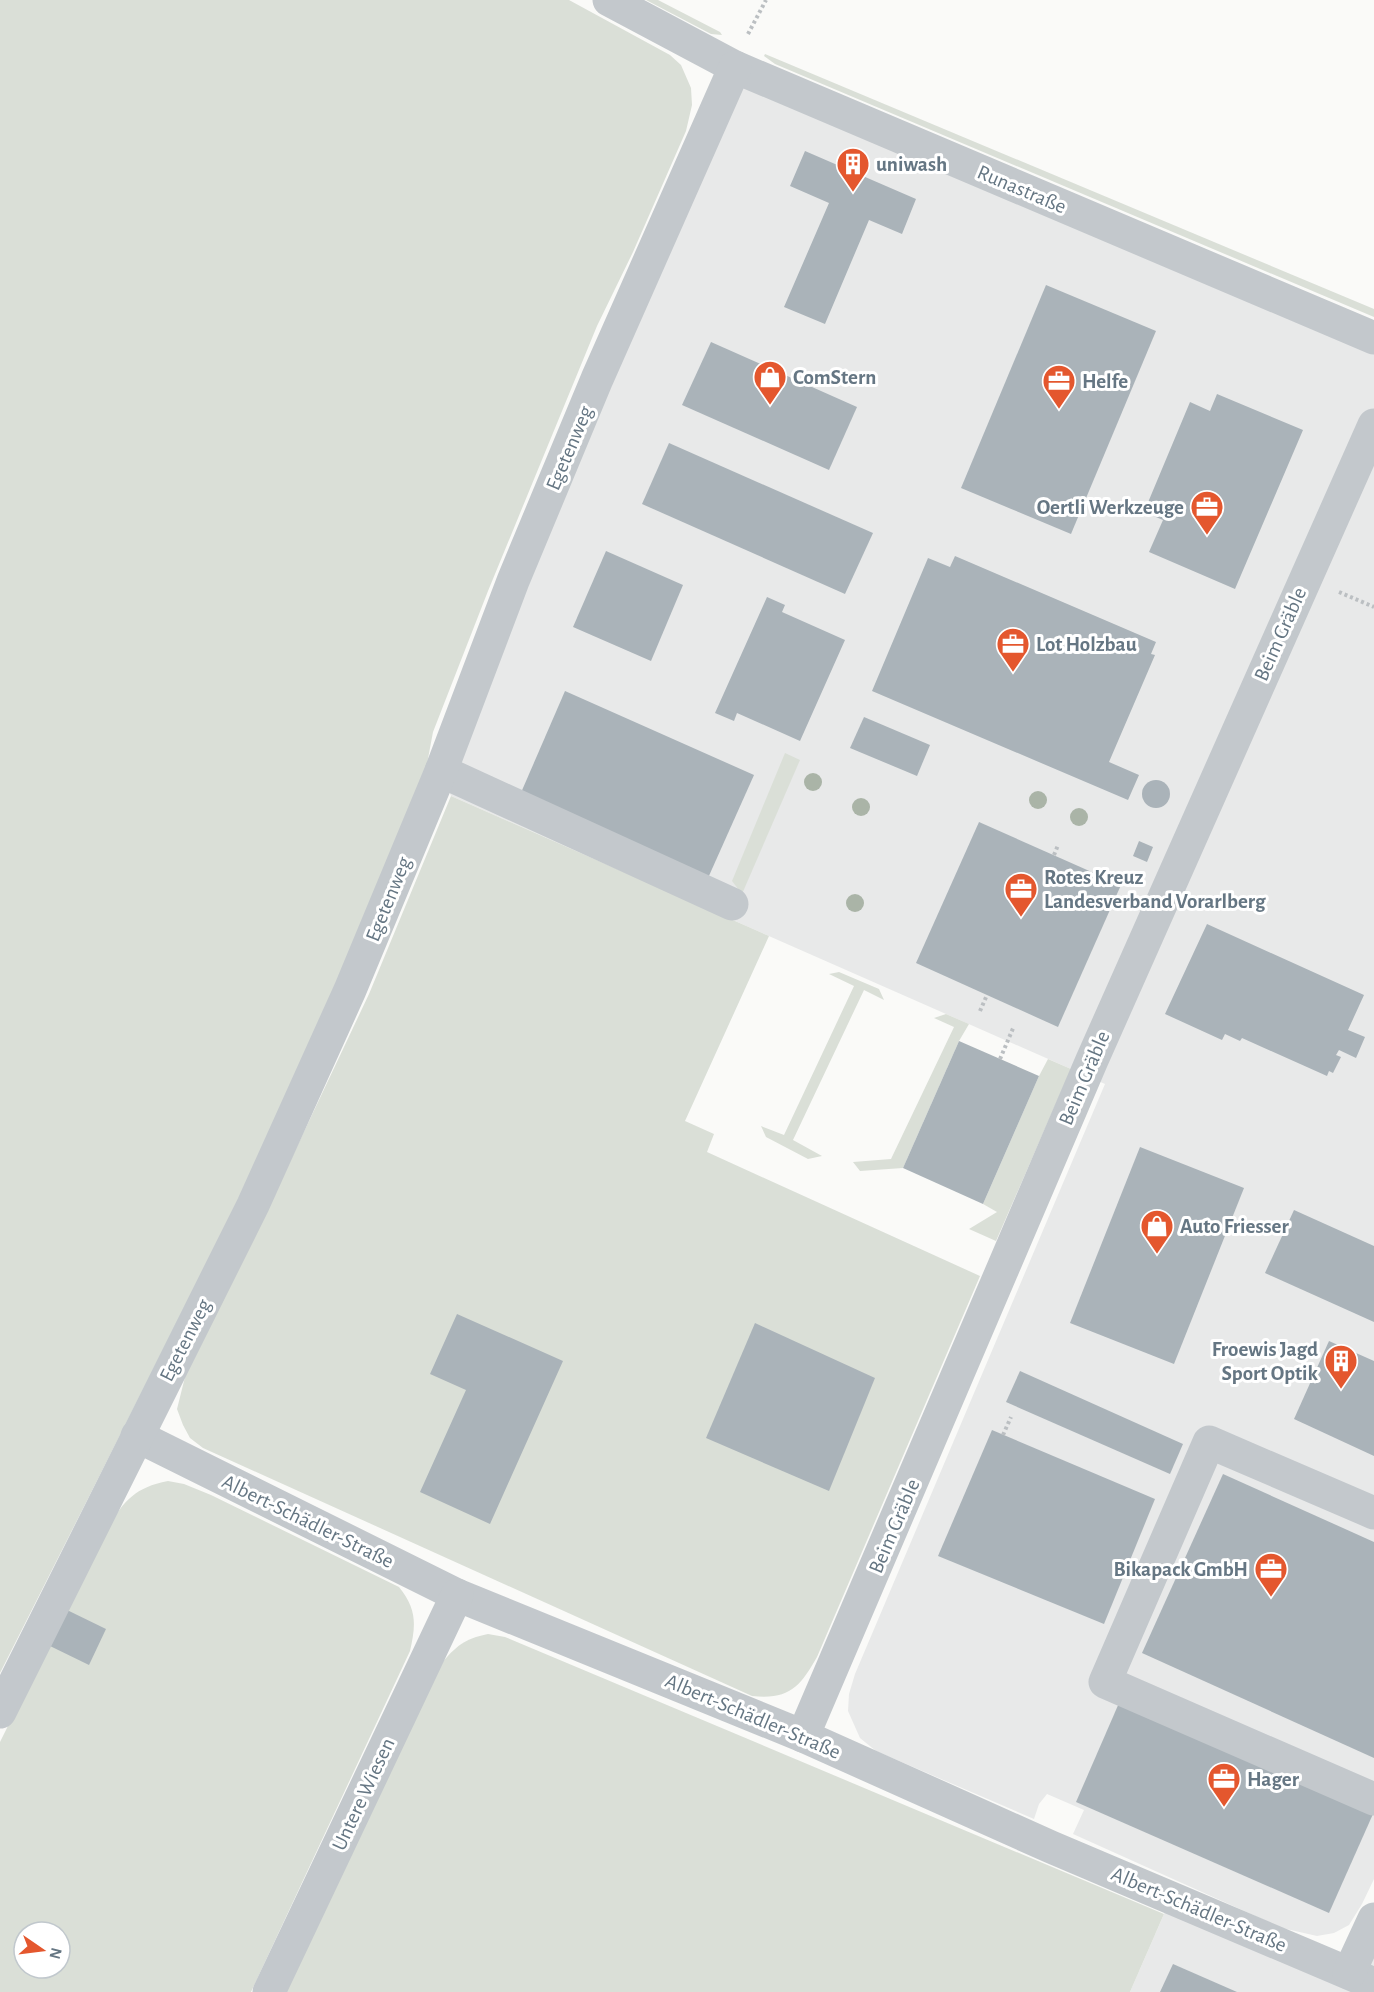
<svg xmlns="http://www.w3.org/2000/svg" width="1374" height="1992" viewBox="0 0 1374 1992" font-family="'Alegreya Sans',sans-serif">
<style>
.built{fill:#e8e9e9}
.green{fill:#dadfd7;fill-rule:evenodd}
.building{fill:#aab3b9}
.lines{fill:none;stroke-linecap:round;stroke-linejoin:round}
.path{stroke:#bbbfc2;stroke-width:4;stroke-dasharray:3 3;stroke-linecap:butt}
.minor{stroke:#c3c8cc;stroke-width:33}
.tree{fill:#aab4a7}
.labels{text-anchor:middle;stroke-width:6;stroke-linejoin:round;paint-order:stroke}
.poi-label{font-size:21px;font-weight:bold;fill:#657683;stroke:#fff;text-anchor:start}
.street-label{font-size:21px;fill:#657683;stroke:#fff}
</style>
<rect width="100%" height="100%" fill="#fafaf8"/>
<g class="built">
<polygon points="735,67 1374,338 1374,1879 1362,1904 1349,1925 1334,1933 1317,1936 1282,1928 1073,1834 1084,1810 1047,1794 1039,1804 1034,1819 876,1751 860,1738 848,1711 849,1694 855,1674 1105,1084 451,796 441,771"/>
<polygon points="1171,1898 1349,1973 1374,1918 1374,1992 1130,1992"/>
</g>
<g class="green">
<polygon points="0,0 569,0 670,55 681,65 691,88 692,105 686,131 633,252 597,326 488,591 433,732 424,780 338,983 243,1191 0,1673"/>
<polygon points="646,0 658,0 720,32 722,35 711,34"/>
<polygon points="765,54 1374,309 1374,317 775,64 764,56"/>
<polygon points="785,753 800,760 742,894 732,881"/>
<path d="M451 796 769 936 685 1121 714 1134 707 1152 980 1276 817 1657C800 1687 789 1700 752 1696L203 1448 190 1438 183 1425 177 1409 186 1373 268 1208 369 994Z"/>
<polygon points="839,972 879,989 884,1000 864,990 793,1140 822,1156 808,1159 766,1137 761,1126 784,1135 854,986 829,974"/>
<polygon points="946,1014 969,1024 959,1041 903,1168 860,1171 853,1162 891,1159 954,1027 934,1018"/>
<polygon points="1048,1059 1071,1069 996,1241 969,1229 997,1212 983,1204 1039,1076"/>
<path d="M168 1481 184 1484 211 1495 399 1587C417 1609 416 1625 410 1651L251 1992H0V1742L104 1533C123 1503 132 1488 168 1481ZM24 1932H60V1968H24Z"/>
<path d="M488 1634 505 1637 1164 1914 1130 1992H286L440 1665C456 1646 464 1639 488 1634Z"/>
</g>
<g class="building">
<polygon points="805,151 916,199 902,234 869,220 825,324 784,307 829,203 790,186"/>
<polygon points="1046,285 1156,331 1071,534 961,488"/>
<polygon points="711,342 857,407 829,470 682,405"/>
<polygon points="1217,394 1303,430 1235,589 1149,552 1163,520 1144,512 1190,402 1210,411"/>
<polygon points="669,443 873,533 845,594 642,504"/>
<polygon points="606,551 683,585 651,661 573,627"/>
<polygon points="955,556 1156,642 1151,654 1155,655 1109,762 1139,775 1128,800 872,691 928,558 950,567"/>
<polygon points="767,597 785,605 782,612 845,640 800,741 737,713 734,721 715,713"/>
<polygon points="565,691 754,775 708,878 520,795"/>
<polygon points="864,717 930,745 917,776 850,748"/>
<circle cx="1156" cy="794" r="14"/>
<polygon points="979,822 1121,885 1058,1027 916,963"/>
<polygon points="1139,841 1153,847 1147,862 1133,856"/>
<polygon points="1207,924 1364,995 1348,1030 1365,1037 1356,1058 1339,1050 1336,1055 1341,1057 1333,1073 1329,1071 1327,1076 1242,1038 1240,1041 1225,1034 1222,1040 1165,1014"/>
<polygon points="959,1041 1039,1076 983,1204 903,1168"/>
<polygon points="1140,1147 1244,1188 1174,1364 1070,1323"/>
<polygon points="1294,1210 1374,1246 1374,1322 1265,1273"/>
<polygon points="457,1314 563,1361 490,1524 420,1492 466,1390 430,1374"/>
<polygon points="755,1323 875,1378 829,1491 706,1438"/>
<polygon points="1329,1341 1374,1361 1374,1456 1294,1419"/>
<polygon points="1020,1371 1183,1444 1170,1474 1006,1402"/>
<polygon points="992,1430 1155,1499 1104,1624 938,1556"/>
<polygon points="1223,1474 1374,1542 1374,1758 1142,1653"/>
<polygon points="67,1610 106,1629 89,1665 50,1646"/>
<polygon points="1119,1703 1373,1814 1329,1913 1076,1802"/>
<polygon points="1173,1964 1237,1992 1160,1992"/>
</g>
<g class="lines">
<g class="path">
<polyline points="748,34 766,0"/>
<polyline points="1339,592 1374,607"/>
<polyline points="1054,855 1058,845"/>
<polyline points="980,1011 987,995"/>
<polyline points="1000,1059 1014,1026"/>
<polyline points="1003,1435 1011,1417"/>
</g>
<g class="minor">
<polyline points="609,0 735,67 1374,338"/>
<polyline points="441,771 732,904"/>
<polyline points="137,1436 457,1595 803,1736 1051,1847 1374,1984"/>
<polyline points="1374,1513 1209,1442 1105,1682 1374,1799"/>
<polyline points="0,1712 253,1205 350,990 441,771 513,581 597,379 735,67"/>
<polyline points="803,1736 1092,1060 1374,425"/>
<polyline points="1349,1973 1374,1919"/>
<polyline points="269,1992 457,1595"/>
</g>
</g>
<g class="tree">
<circle cx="813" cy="782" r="9"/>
<circle cx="1038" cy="800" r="9"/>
<circle cx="861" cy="807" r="9"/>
<circle cx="1079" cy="817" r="9"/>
<circle cx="855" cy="903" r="9"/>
</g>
<defs>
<g id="building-pin" transform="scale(1.725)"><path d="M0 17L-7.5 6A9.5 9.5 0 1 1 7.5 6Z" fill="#e4572e" stroke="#fff"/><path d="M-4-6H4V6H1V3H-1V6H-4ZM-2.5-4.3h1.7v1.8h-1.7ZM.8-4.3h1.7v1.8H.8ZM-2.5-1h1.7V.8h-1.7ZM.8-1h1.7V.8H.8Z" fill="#fff"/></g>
<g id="shop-pin" transform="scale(1.725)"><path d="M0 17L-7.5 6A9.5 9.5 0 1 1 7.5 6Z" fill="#e4572e" stroke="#fff"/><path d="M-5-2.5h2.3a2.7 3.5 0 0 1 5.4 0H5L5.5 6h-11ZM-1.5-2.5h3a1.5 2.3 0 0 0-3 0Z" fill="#fff"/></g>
<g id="office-pin" transform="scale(1.725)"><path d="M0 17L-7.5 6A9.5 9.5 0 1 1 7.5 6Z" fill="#e4572e" stroke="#fff"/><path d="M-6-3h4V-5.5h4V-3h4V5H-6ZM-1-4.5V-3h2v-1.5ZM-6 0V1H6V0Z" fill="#fff"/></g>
</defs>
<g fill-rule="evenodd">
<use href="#building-pin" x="853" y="164"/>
<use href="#shop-pin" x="770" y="377"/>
<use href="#office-pin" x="1059" y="381"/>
<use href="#office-pin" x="1207" y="507"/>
<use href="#office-pin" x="1013" y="644"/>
<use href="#office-pin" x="1021" y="889"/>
<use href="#shop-pin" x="1157" y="1226"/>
<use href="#building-pin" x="1341" y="1361"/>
<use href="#office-pin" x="1271" y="1569"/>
<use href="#office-pin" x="1224" y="1779"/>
</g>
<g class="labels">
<g class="poi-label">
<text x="876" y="171">uniwash</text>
<text x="793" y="384">ComStern</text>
<text x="1082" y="388">Helfe</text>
<text x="1184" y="514" text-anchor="end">Oertli Werkzeuge</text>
<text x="1036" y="651">Lot Holzbau</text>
<text x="1044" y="884">Rotes Kreuz<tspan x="1044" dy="24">Landesverband Vorarlberg</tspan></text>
<text x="1180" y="1233">Auto Friesser</text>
<text x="1318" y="1356" text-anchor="end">Froewis Jagd<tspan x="1318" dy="24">Sport Optik</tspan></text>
<text x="1248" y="1576" text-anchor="end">Bikapack GmbH</text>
<text x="1247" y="1786">Hager</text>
</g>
<g class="street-label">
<text transform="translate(1022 189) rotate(23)" y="7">Runastraße</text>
<text transform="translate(569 448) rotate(-67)" y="7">Egetenweg</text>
<text transform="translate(1280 634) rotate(-66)" y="7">Beim Gräble</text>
<text transform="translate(388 899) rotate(-68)" y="7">Egetenweg</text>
<text transform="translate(1084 1078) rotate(-67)" y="7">Beim Gräble</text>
<text transform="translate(185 1340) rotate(-63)" y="7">Egetenweg</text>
<text transform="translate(308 1521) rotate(26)" y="7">Albert-Schädler-Straße</text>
<text transform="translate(894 1526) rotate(-67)" y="7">Beim Gräble</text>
<text transform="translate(753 1716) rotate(23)" y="7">Albert-Schädler-Straße</text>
<text transform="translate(363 1794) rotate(-65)" y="7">Untere Wiesen</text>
<text transform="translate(1199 1909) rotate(23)" y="7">Albert-Schädler-Straße</text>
</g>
</g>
<g transform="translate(42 1950) rotate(104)"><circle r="28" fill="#ffffff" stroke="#c1c8cd" stroke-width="1.5"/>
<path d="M0-4.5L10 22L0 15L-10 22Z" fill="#e4572e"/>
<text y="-9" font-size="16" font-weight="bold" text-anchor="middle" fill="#657683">N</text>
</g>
</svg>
